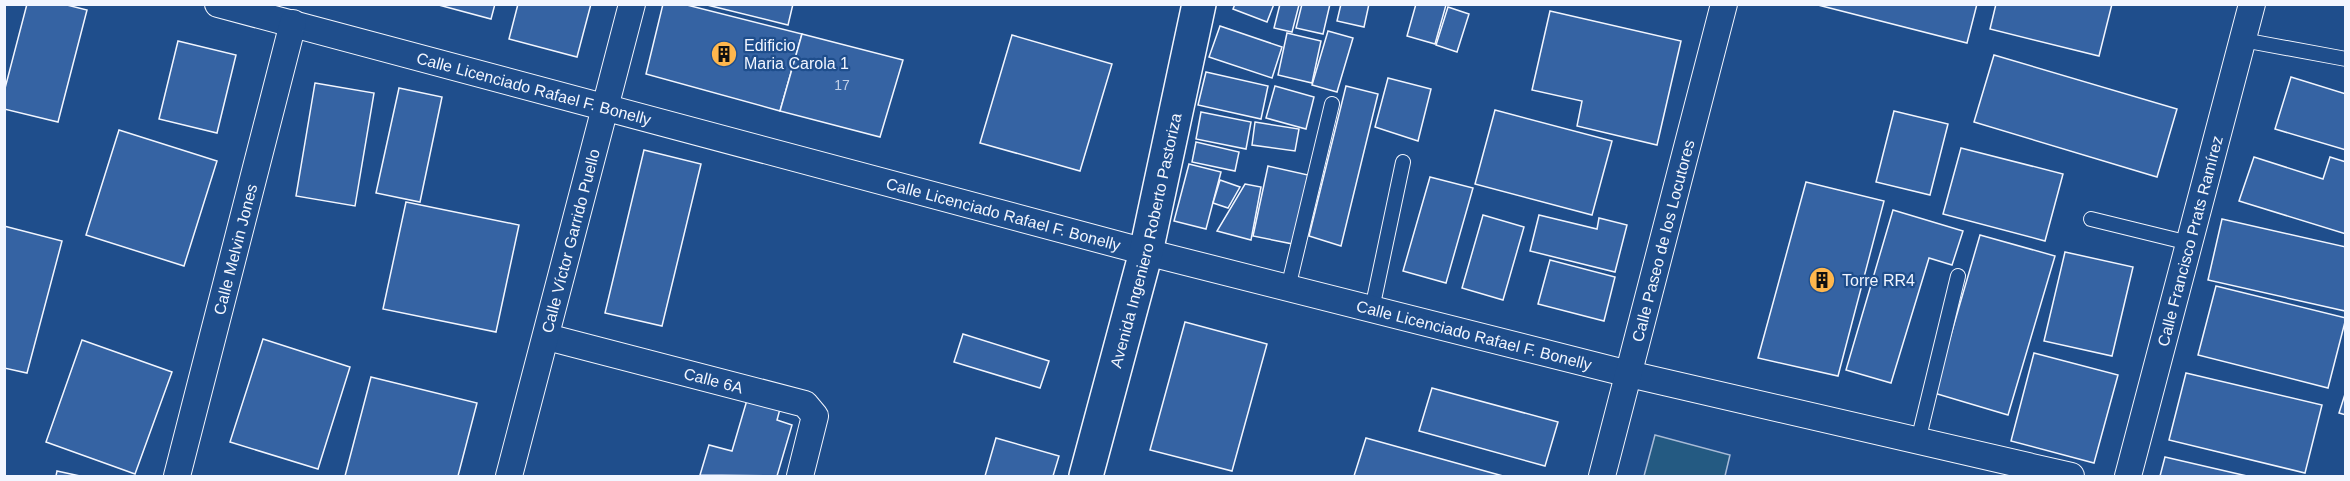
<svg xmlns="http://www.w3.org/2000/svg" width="2350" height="481" viewBox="0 0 2350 481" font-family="Helvetica,sans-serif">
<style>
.green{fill:#245a82;stroke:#a8bbd7;stroke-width:1.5}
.building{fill:#3563a3;stroke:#f2f6ff;stroke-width:1.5}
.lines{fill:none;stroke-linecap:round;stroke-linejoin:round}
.lane-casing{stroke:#f2f6ff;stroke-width:16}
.street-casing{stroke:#f2f6ff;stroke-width:28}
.secondary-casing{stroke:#f2f6ff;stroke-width:36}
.lane{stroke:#1f4e8c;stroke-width:14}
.street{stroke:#1f4e8c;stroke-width:26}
.secondary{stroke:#1f4e8c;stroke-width:33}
.labels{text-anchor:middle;stroke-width:4.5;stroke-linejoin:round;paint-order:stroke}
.number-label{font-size:14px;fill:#c3d1e8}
.poi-label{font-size:16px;fill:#f2f6ff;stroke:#1f4e8c;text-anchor:start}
.street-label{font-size:16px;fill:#f2f6ff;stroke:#1f4e8c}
</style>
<rect width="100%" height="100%" fill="#1f4e8c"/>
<polygon class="green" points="1655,435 1730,455 1725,476 1644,476"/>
<g class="building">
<polygon points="27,4 63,4 87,10 58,122 4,109 4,92"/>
<polygon points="435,4 495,4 491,19"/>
<polygon points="518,4 591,4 577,57 509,39"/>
<polygon points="663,4 683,4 802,34 780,111 646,74"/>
<polygon points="703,4 793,4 788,25"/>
<polygon points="1235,4 1274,4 1267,22 1233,9"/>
<polygon points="1280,4 1299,5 1292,32 1274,28"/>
<polygon points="1302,4 1330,4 1323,34 1296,28"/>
<polygon points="1341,4 1369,4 1364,27 1337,21"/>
<polygon points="1416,4 1446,5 1435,44 1407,36"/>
<polygon points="1814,4 1977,4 1967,43"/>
<polygon points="1996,4 2112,4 2099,56 1990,29"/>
<polygon points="1448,7 1469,14 1457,52 1436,45"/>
<polygon points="1550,11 1681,41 1657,145 1577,126 1582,101 1532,90"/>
<polygon points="1220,26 1282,47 1272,78 1209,57"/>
<polygon points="1328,31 1353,38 1337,92 1312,85"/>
<polygon points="1287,33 1321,41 1312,83 1278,75"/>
<polygon points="802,34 903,60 880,137 780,111"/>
<polygon points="1012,35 1112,64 1080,171 980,143"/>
<polygon points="178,41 236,55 217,133 159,119"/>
<polygon points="1994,55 2177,109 2157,177 1974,122"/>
<polygon points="1206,72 1268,86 1261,119 1198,105"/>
<polygon points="2291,77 2346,94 2346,150 2275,129"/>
<polygon points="1388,78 1431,89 1418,141 1375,127"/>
<polygon points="315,83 374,93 355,206 296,196"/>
<polygon points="1275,86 1314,97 1306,129 1266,118"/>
<polygon points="1346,86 1378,94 1341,246 1309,236"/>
<polygon points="399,88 442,97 420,202 376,193"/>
<polygon points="1495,110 1612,141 1592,215 1475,184"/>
<polygon points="1894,111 1948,124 1930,195 1876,182"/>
<polygon points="1201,112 1251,122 1246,149 1196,139"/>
<polygon points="1255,122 1299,129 1295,151 1252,145"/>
<polygon points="119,130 217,161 184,266 86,235"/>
<polygon points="1196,142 1239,152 1235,171 1192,162"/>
<polygon points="1961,148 2063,174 2045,241 1943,214"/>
<polygon points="644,150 701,164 662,326 605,313"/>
<polygon points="2254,157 2323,179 2330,157 2346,162 2346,234 2239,201"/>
<polygon points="1189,164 1221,172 1206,229 1174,221"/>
<polygon points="1268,166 1308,175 1293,244 1253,236"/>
<polygon points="1430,177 1473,188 1446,283 1403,271"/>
<polygon points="1220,180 1240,187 1228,208 1213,203"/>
<polygon points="1806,182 1884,201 1838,376 1758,358"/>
<polygon points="1245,184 1261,187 1251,240 1217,231"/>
<polygon points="406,202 519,225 496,332 383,309"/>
<polygon points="1893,210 1963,231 1952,265 1929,258 1891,383 1846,370"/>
<polygon points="1483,215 1524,227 1503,300 1462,288"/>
<polygon points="1539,215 1597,229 1599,218 1627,225 1615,272 1530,251"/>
<polygon points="2222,219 2346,247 2345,311 2208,280"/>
<polygon points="4,226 62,241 27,373 4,368"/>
<polygon points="1980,235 2055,256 2008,415 1934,393"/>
<polygon points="2065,252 2133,267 2112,356 2044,341"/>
<polygon points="1550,260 1615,277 1604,321 1538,304"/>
<polygon points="2216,286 2346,318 2328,388 2198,355"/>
<polygon points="1185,322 1267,344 1232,471 1150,450"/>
<polygon points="963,334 1049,361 1040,388 954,362"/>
<polygon points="263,339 350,367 318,469 230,442"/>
<polygon points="82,340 172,372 135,474 46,442"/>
<polygon points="2034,353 2118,375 2094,463 2011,441"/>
<polygon points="2186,373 2322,405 2305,473 2169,440"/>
<polygon points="371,377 477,403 458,476 345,476"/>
<polygon points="1432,388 1558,422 1545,466 1419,431"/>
<polygon points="2346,391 2346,415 2339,413"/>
<polygon points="747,400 780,409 777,420 792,425 777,476 700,475 709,445 732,451"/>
<polygon points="996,438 1059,456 1053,476 985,476"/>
<polygon points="1366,438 1503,476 1354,476"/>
<polygon points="2165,457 2247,476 2160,476"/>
<polygon points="57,471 80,476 56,476"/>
</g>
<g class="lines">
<g class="lane-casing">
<g id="lane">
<polyline points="2243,40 2346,59"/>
<polyline points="2091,219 2189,243"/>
<polyline points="1288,288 1332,104"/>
<polyline points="1372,309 1403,162"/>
<polyline points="1918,441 1958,276"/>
</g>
</g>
<g class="street-casing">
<g id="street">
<path id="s1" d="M218 4 1146 252 1629 374 2071 476"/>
<path id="s2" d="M547 337 805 404 815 416 800 476"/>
<path id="s3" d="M177 476 293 23"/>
<path id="s4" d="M509 476 632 4"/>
<path id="s5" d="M1602 476 1724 4"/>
<path id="s6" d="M2128 476 2252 4"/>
</g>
</g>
<g class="secondary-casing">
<g id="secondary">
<path id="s7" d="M1086 476 1146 252 1199 4"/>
</g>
</g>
<use href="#lane" class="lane"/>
<use href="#street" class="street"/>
<use href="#secondary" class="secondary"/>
</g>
<defs>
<g id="building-disc" transform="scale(1.35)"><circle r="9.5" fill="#ffb74d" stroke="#1f4e8c"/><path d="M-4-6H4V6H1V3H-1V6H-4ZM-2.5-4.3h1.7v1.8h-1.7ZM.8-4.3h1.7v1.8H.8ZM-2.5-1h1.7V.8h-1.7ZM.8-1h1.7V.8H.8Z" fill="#111"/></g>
</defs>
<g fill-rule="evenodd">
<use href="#building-disc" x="724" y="54"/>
<use href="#building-disc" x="1822" y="280"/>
</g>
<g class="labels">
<g class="number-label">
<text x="842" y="90">17</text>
</g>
<g class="poi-label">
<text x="744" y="51">Edificio<tspan x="744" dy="18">Maria Carola 1</tspan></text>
<text x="1842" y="286">Torre RR4</text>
</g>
<g class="street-label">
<text dy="6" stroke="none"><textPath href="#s1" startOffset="327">Calle Licenciado Rafael F. Bonelly</textPath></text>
<text dy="6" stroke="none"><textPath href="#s1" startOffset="813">Calle Licenciado Rafael F. Bonelly</textPath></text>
<text dy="6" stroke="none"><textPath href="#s6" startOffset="243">Calle Francisco Prats Ramírez</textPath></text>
<text dy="6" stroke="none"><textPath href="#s4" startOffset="243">Calle Víctor Garrido Puello</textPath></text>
<text dy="6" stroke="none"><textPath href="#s7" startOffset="243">Avenida Ingeniero Roberto Pastoriza</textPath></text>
<text dy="6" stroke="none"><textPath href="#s5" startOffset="243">Calle Paseo de los Locutores</textPath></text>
<text dy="6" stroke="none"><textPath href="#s3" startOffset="234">Calle Melvin Jones</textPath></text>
<text dy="6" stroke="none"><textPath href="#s1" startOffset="1299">Calle Licenciado Rafael F. Bonelly</textPath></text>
<text dy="6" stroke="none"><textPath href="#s2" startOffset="172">Calle 6A</textPath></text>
</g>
</g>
<rect width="2350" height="481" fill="none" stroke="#f2f6ff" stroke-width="12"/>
</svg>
